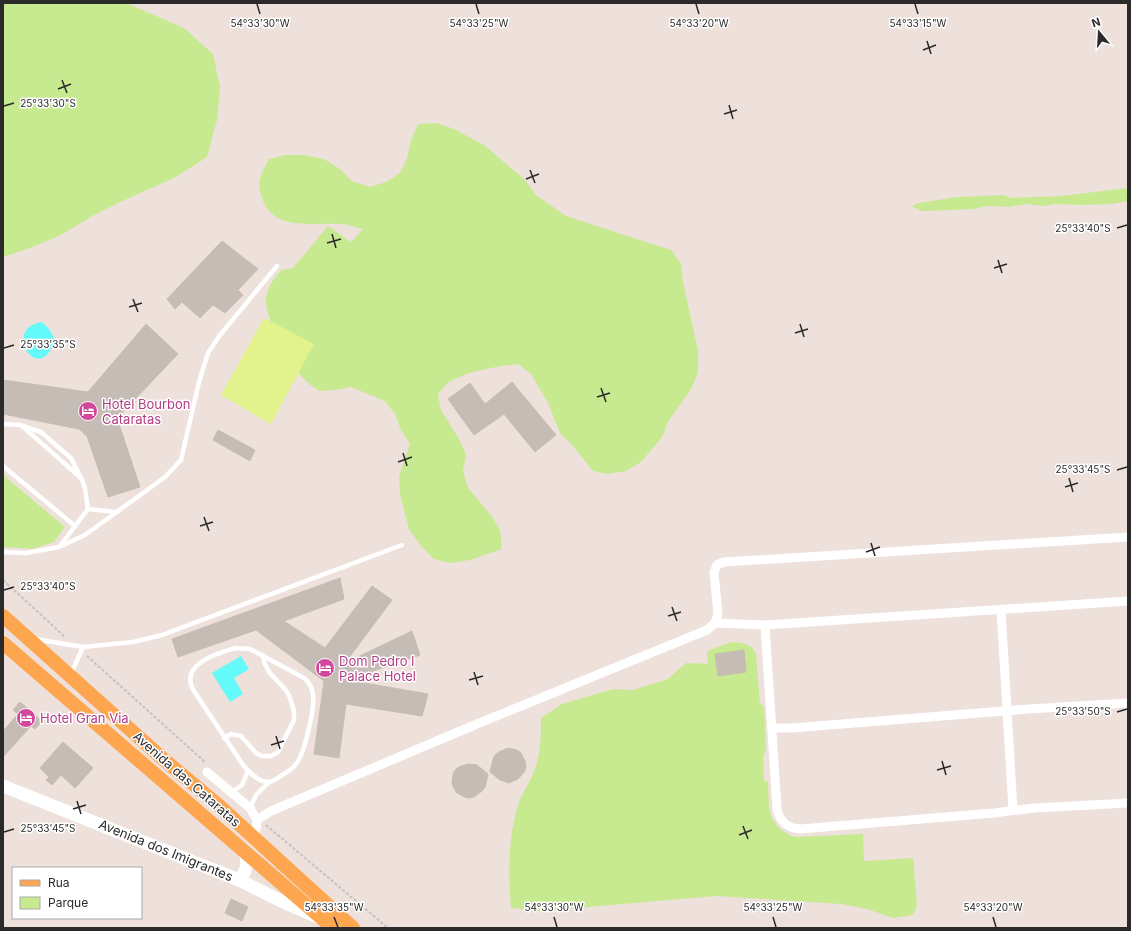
<svg xmlns="http://www.w3.org/2000/svg" width="1131" height="931" viewBox="0 0 1131 931" font-family="Inter,sans-serif">
<style>
.green{fill:#c7ea91}
.pitch{fill:#e2f28c}
.water{fill:#63faf9}
.building{fill:#c5bcb6;stroke:#c9bcb4}
.lines{fill:none;stroke-linecap:round;stroke-linejoin:round}
.path{stroke:#c3c3c3;stroke-width:2;stroke-dasharray:3 2;stroke-linecap:butt}
.lane{stroke:#fff;stroke-width:4.5}
.street{stroke:#fff;stroke-width:9}
.secondary{stroke:#fff;stroke-width:13}
.primary{stroke:#fea64f;stroke-width:14}
.ticks{fill:none;stroke:#2a2a2a;stroke-width:1.5}
.labels{text-anchor:middle;stroke-width:3;stroke-linejoin:round;paint-order:stroke}
.hotel-label{font-size:13px;fill:#b23c85;stroke:#fff;text-anchor:start}
.street-label{font-size:13px;fill:#2a2a2a;stroke:#fff}
.ticks-label{font-size:10px;text-anchor:middle;fill:#2a2a2a;stroke:#fff;stroke-width:3;stroke-linejoin:round;paint-order:stroke}
</style>
<rect width="100%" height="100%" fill="#eee0da"/>
<g class="green">
<polygon points="3,3 126,3 184,28 213,54 220,87 217,120 207,157 176,177 120,202 92,216 63,234 33,247 3,257"/>
<path d="M437 123 454 129 484 145 525 180 536 195 566 216 671 250 681 264 683 282 698 351V373L691 389 668 422 662 437 641 462 626 471 608 474 593 471 572 445 560 433 548 403 531 374 518 364C495 367 472 370 451 381 446 383 442 389 438 394L441 410 459 439 466 455 463 471 468 488 491 515 500 530 502 549 470 560 450 563 434 559 421 546 409 529 400 495 399 476 410 444 401 430 395 414 385 401 351 387 335 390 319 391C314 387 309 384 304 379 289 365 266 321 266 300 266 288 274 279 281 270L293 268 328 226 351 242 363 229C358 228 353 226 348 225 319 220 274 235 262 198 256 181 261 174 269 159L285 155H304L324 159 340 169 352 181 370 187 386 182 400 173 407 158 411 140 418 124Z"/>
<polygon points="1128,188 1128,201 1111,204 1084,205 1054,204 1044,206 1026,204 1008,207 989,206 973,209 929,211 921,211 912,206 919,203 957,197 1003,195 1011,198 1061,196"/>
<polygon points="3,475 65,527 54,542 33,549 3,547"/>
<path d="M731 642C741 643 752 643 756 654L760 703 764 707 766 751 763 755 764 780 768 782 769 808 772 818 778 827 789 835 796 837 863 834 864 861 913 858 917 905 913 915 893 918 867 909 841 904 717 896 540 911 511 908C508 873 508 836 519 802 523 791 531 781 535 769 541 752 541 736 541 718L562 704 613 689 633 690 668 679 686 663 708 664 707 651Z"/>
</g>
<polygon class="pitch" points="264,318 314,344 271,424 221,395"/>
<g class="water">
<path d="M42 322 49 329 55 339C40 389 0 328 42 322Z"/>
<polygon points="241,656 249,669 234,678 243,694 230,702 212,673"/>
</g>
<g class="building">
<polygon points="222,241 258,269 238,290 243,295 225,313 213,305 200,318 182,302 175,309 167,299"/>
<polygon points="146,324 178,354 117,418 140,487 108,497 87,436 79,429 3,414 3,380 88,392"/>
<polygon points="512,382 556,435 535,452 504,414 474,435 448,399 470,383 485,404"/>
<polygon points="218,430 255,450 250,461 213,440"/>
<polygon points="340,578 344,599 284,621 325,648 372,586 392,600 345,663 412,631 420,655 347,680 428,694 422,716 346,704 339,758 314,754 324,681 256,630 178,657 172,639"/>
<polygon points="744,650 746,672 718,676 715,654"/>
<polygon points="20,702 42,721 35,729 31,726 3,757 3,731 18,714 13,710"/>
<polygon points="63,742 93,768 75,788 61,775 52,785 46,780 49,777 40,768"/>
<polygon points="508,748 517,750 521,753 525,761 526,766 525,771 518,779 509,783 500,780 490,772 493,759 495,755 499,752"/>
<polygon points="468,764 477,765 488,774 485,787 482,791 474,797 469,798 464,797 456,792 452,784 453,774 455,770 459,767"/>
<polygon points="231,899 248,907 242,921 225,913"/>
</g>
<g class="lines">
<g class="path">
<polyline points="3,580 65,637"/>
<polyline points="87,656 205,762"/>
<polyline points="266,825 388,928"/>
</g>
<g class="lane">
<polyline points="3,424 21,425 82,479 85,489 88,509 60,546"/>
<polyline points="23,426 41,432 58,447 71,458 80,476"/>
<polyline points="3,466 75,526"/>
<polyline points="88,509 115,512"/>
<polyline points="3,552 26,553 59,547 85,535 165,477 181,460 199,382 208,353 220,335 277,266"/>
<polyline points="35,639 83,647 133,642 162,635 402,545"/>
<path d="M236 648 250 649 304 678C309 682 312 687 313 694 315 707 305 753 296 764 293 769 287 772 282 775 278 778 273 782 268 782 258 782 249 772 243 765L194 691C178 665 217 653 236 648Z"/>
<polyline points="71,674 83,647"/>
<polyline points="224,738 231,734 241,736 256,753 262,756 271,756 278,752 294,720 294,711 289,695 284,688 269,672 264,662 263,655"/>
<polyline points="232,792 242,785 248,771"/>
<polyline points="250,808 256,795 269,782"/>
</g>
<g class="street">
<polyline points="1001,610 1013,810"/>
<polyline points="715,623 765,625 1128,601"/>
<path d="M765 625 777 809C780 822 787 828 800 829L994 813 1035 808 1128 803"/>
<polyline points="772,728 792,728 1029,709 1128,703"/>
<polyline points="207,772 250,808 257,820 255,839"/>
<polyline points="257,820 271,811 477,724 707,630 715,623 718,614 714,572 717,565 724,562 1128,537"/>
</g>
<g class="secondary">
<polyline points="3,786 239,880 281,901 318,917"/>
<path d="M239 880C247 871 249 862 244 850"/>
</g>
<g class="primary">
<polyline points="3,616 162,758 217,804 353,928"/>
<polyline points="3,643 333,928"/>
</g>
</g>
<path class="ticks" d="M257 4 260 14M476 4 479 14M696 4 699 14M915 4 918 14M927 41 931 54M923 50 936 45M62 80 67 93M58 89 71 84M729 105 733 119M4 106 14 103M724 114 737 110M530 170 535 183M526 179 539 174M1117 228 1127 225M332 234 336 248M327 243 341 239M998 260 1002 273M994 268 1007 264M133 299 138 312M129 307 142 303M800 324 804 337M795 333 808 329M4 348 14 345M601 388 606 402M597 397 610 393M403 453 407 466M398 462 412 457M1117 470 1127 467M1069 478 1073 492M1065 487 1078 483M204 517 209 531M200 526 213 522M871 543 875 556M866 552 880 547M4 590 14 587M672 607 677 621M668 616 681 612M474 672 478 685M469 680 483 676M1117 712 1127 709M276 736 280 749M271 745 284 741M942 761 946 775M937 770 951 766M77 801 81 814M73 809 86 805M743 826 748 839M4 832 14 829M739 835 752 830M334 917 338 927M554 917 557 927M773 917 776 927M993 917 996 927"/>
<defs>
<g id="hotel-disc" transform="scale(1)"><circle r="9.5" fill="#d1479c" stroke="#fff"/><path d="M-6-4.5h1.5V1H6V5H4.5V3h-9V5H-6ZM-4 0a1.8 1.8 0 1 1 3.6 0ZM.5 0V-2.5h3Q6-2.5 6 0Z" fill="#fff"/></g>
</defs>
<g fill-rule="evenodd">
<use href="#hotel-disc" x="88" y="411"/>
<use href="#hotel-disc" x="325" y="668"/>
<use href="#hotel-disc" x="26" y="718"/>
</g>
<g class="labels">
<g class="hotel-label">
<text x="102" y="409">Hotel Bourbon<tspan x="102" dy="15">Cataratas</tspan></text>
<text x="339" y="666">Dom Pedro I<tspan x="339" dy="15">Palace Hotel</tspan></text>
<text x="40" y="723">Hotel Gran Via</text>
</g>
<g class="street-label">
<text transform="translate(187 779) rotate(41)" y="5">Avenida das Cataratas</text>
<text transform="translate(166 850) rotate(22)" y="5">Avenida dos Imigrantes</text>
</g>
</g>
<g class="ticks-label">
<text x="260" y="27">54°33'30"W</text>
<text x="479" y="27">54°33'25"W</text>
<text x="699" y="27">54°33'20"W</text>
<text x="918" y="27">54°33'15"W</text>
<text x="48" y="107">25°33'30"S</text>
<text x="1083" y="232">25°33'40"S</text>
<text x="48" y="348">25°33'35"S</text>
<text x="1083" y="473">25°33'45"S</text>
<text x="48" y="590">25°33'40"S</text>
<text x="1083" y="715">25°33'50"S</text>
<text x="48" y="832">25°33'45"S</text>
<text x="334" y="911">54°33'35"W</text>
<text x="554" y="911">54°33'30"W</text>
<text x="773" y="911">54°33'25"W</text>
<text x="993" y="911">54°33'20"W</text>
</g>
<rect width="1131" height="931" fill="none" stroke="#2a2a2a" stroke-width="8"/>
<rect x="12" y="867" width="130" height="52" fill="#ffffff" stroke="#aaaaaa"/>
<rect x="20" y="880" width="20" height="6" fill="#fea64f" stroke="#aaaaaa"/>
<text x="48" y="887" font-size="12" fill="#2a2a2a">Rua</text>
<rect x="20" y="897" width="20" height="12" fill="#c7ea91" stroke="#aaaaaa"/>
<text x="48" y="907" font-size="12" fill="#2a2a2a">Parque</text>
<g transform="translate(1099 32) rotate(342)" stroke="#ffffff" stroke-width="3" paint-order="stroke">
<path d="M0-3L7 15L0 10L-7 15Z" fill="#2a2a2a"/>
<text y="-6" font-size="11" font-weight="bold" text-anchor="middle" fill="#2a2a2a">N</text>
</g>
</svg>
